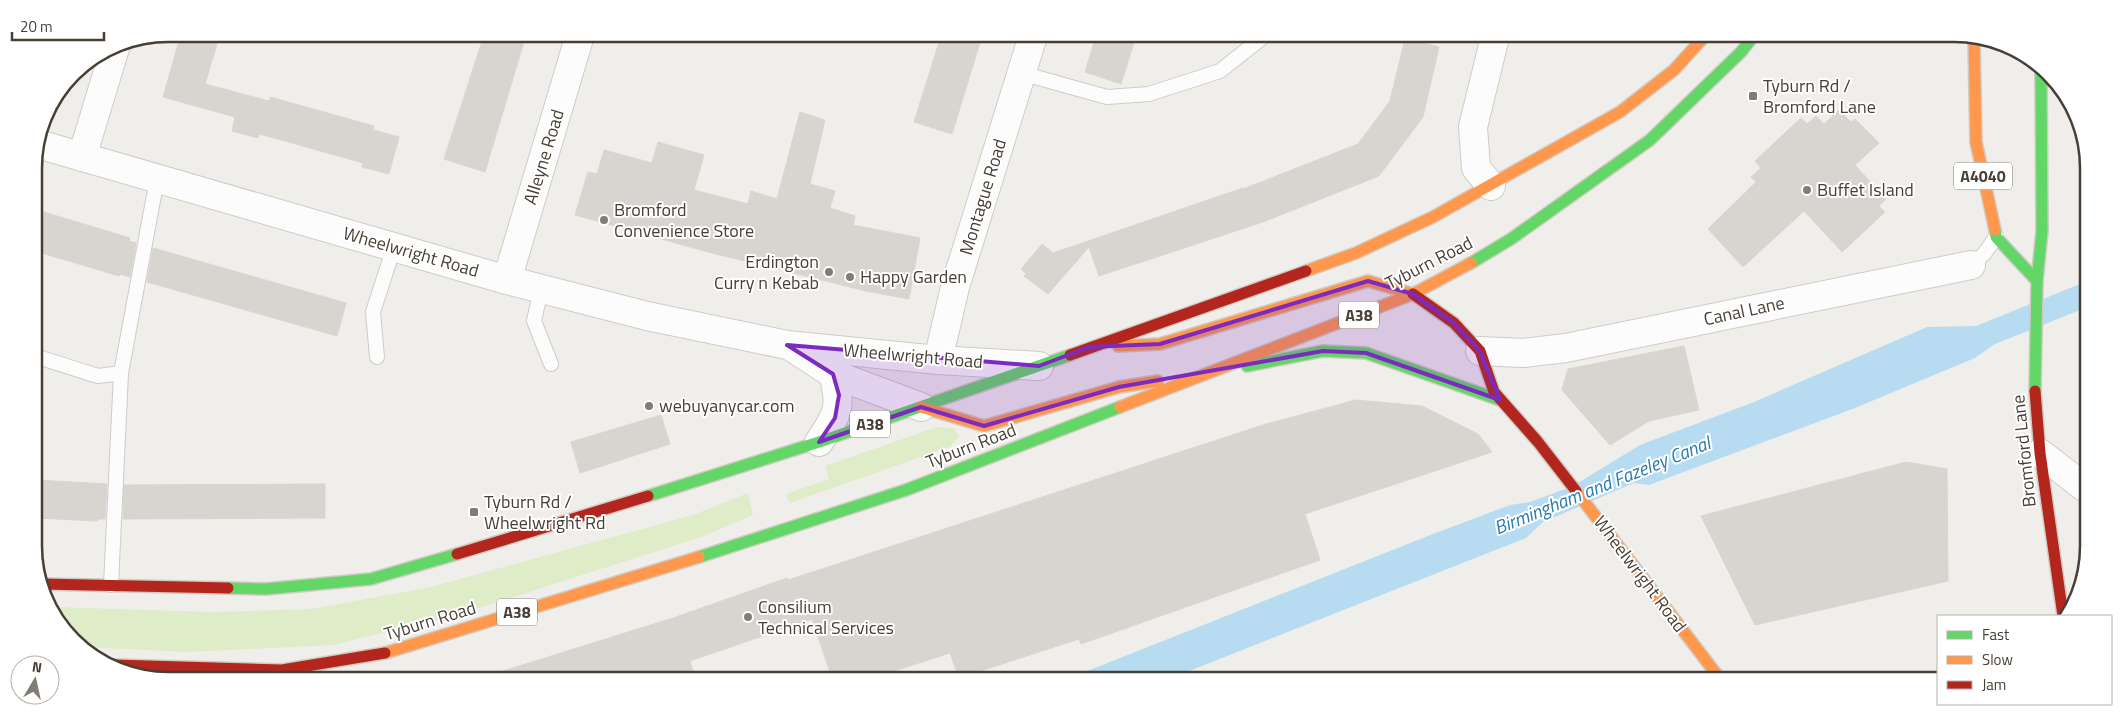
<svg xmlns="http://www.w3.org/2000/svg" width="2122" height="715" viewBox="0 0 2122 715" font-family="'Titillium Web',sans-serif">
<style>
.green{fill:#deecc8}
.water{fill:#b7dcf1}
.building{fill:#d8d5d1;stroke:#d9d5cf}
.lines{fill:none;stroke-linecap:round;stroke-linejoin:round}
.lane-casing{stroke:#ceccc7;stroke-width:16}
.street-casing{stroke:#ceccc7;stroke-width:30}
.fast-casing{stroke:#d0cbc0;stroke-width:14}
.slow-casing{stroke:#d0cbc0;stroke-width:14}
.jam-casing{stroke:#d0cbc0;stroke-width:14}
.lane{stroke:#fdfcfc;stroke-width:14}
.street{stroke:#fdfcfc;stroke-width:28}
.fast{stroke:#63d668;stroke-width:11}
.slow{stroke:#ff974d;stroke-width:11}
.jam{stroke:#b3261e;stroke-width:11}
.marked{fill:#7b2cbf;fill-opacity:0.2;stroke:#7b2cbf;stroke-width:4;stroke-linejoin:round}
.poi-dot{fill:#827c74;stroke:#fff;stroke-width:2}
.labels{text-anchor:middle;stroke-width:4;stroke-linejoin:round;paint-order:stroke}
.shield{fill:#fff;stroke:#7e7972;stroke-width:1}
.shield-label{font-size:16px;font-weight:bold;fill:#473f35}
.poi-label{font-size:18px;fill:#473f35;stroke:#fff;text-anchor:start}
.street-label{font-size:18px;fill:#473f35;stroke:#fff}
.water-label{font-size:19px;font-style:italic;fill:#287ab0;stroke:#fff}
.rim{fill:none;stroke:#473f35;stroke-width:2.5}
</style>
<rect width="100%" height="100%" fill="#f0eeea"/>
<g class="green">
<polygon points="937,427 954,428 959,437 949,447 790,503 786,494 829,479 825,466"/>
<polygon points="748,493 753,515 704,536 470,611 333,645 186,652 86,647 67,636 53,607 214,612 312,609 431,587 693,515"/>
</g>
<polygon class="water" points="2085,282 2085,308 1995,344 1975,358 1855,408 1649,485 1634,483 1543,522 1526,538 1169,679 1067,679 1433,534 1510,505 1530,502 1573,486 1640,445 1754,402 1927,327 1976,326"/>
<g class="building">
<polygon points="181,34 220,34 205,84 269,101 270,97 374,126 373,130 399,137 389,174 362,167 363,163 285,141 259,134 258,138 232,131 235,117 163,97"/>
<polygon points="484,35 526,35 485,172 444,159"/>
<polygon points="941,36 982,36 952,134 914,122"/>
<polygon points="1096,36 1136,36 1121,84 1085,72"/>
<polygon points="1405,39 1439,47 1423,117 1379,176 1263,222 1099,276 1089,247 1048,294 1024,276 1026,274 1021,269 1042,244 1053,253 1243,188 1243,189 1358,144 1390,101"/>
<polygon points="1839,110 1851,122 1855,119 1879,143 1855,165 1886,199 1879,206 1885,212 1842,252 1804,211 1743,267 1708,229 1756,182 1751,177 1761,168 1755,161 1786,132 1801,118 1807,124 1816,116 1824,124"/>
<polygon points="800,112 825,120 810,184 835,191 830,208 855,216 853,225 920,238 909,299 866,291 708,252 575,215 588,172 597,174 604,150 652,163 658,142 704,155 694,190 748,204 751,191 777,199"/>
<polygon points="34,209 130,238 129,241 136,243 130,277 120,274 119,276 35,251"/>
<polygon points="153,248 346,303 337,336 147,282"/>
<polygon points="1684,346 1699,410 1649,421 1610,445 1562,390 1568,369"/>
<polygon points="1356,400 1422,406 1478,434 1492,452 1305,514 1320,560 1081,644 1079,639 959,678 950,653 872,678 832,678 812,619 690,661 695,678 501,677 500,672 673,618 787,578 788,580 1266,424"/>
<polygon points="661,415 670,444 580,473 571,442"/>
<polygon points="1906,462 1947,469 1948,581 1755,625 1701,516"/>
<polygon points="36,480 107,484 105,519 98,519 97,521 36,518"/>
<polygon points="325,484 325,518 123,519 124,485"/>
</g>
<g class="lines">
<g class="lane-casing">
<g id="lane">
<polyline points="1021,73 1107,97 1149,94 1220,71 1263,37"/>
<polyline points="1971,265 1984,254 1996,237"/>
<polyline points="541,289 534,321 551,364"/>
<polyline points="35,356 98,376 121,373"/>
<polyline points="377,357 373,312 394,247"/>
<polyline points="111,585 121,373 157,179"/>
</g>
</g>
<g class="street-casing">
<g id="street">
<polyline points="38,144 507,280 647,316 787,345 938,360 1039,366"/>
<polyline points="82,157 116,45"/>
<polyline points="1491,186 1476,168 1473,127 1495,37"/>
<polyline points="507,280 580,35"/>
<polyline points="793,348 833,374 921,407"/>
<polyline points="1480,351 1523,353 1566,348 1971,265"/>
<polyline points="938,360 955,287 1033,36"/>
<path d="M819 442C838 414 842 408 833 374"/>
<polyline points="2040,453 2084,487"/>
</g>
</g>
<g class="fast-casing">
<g id="fast">
<polyline points="1995,230 1996,237 2037,281"/>
<polyline points="1471,263 1511,239 1650,140 1741,52 1752,38"/>
<polyline points="1247,366 1323,351 1366,353 1500,400"/>
<polyline points="2035,391 2037,281 2042,231 2041,71"/>
<polyline points="648,496 819,442 1070,355"/>
<polyline points="699,557 906,490 1120,407"/>
<polyline points="228,588 266,589 371,579 457,554"/>
</g>
</g>
<g class="slow-casing">
<g id="slow">
<polyline points="1974,38 1976,142 1995,230"/>
<polyline points="1306,271 1356,253 1433,217 1620,112 1674,70 1703,38"/>
<polyline points="1118,346 1160,344 1368,281 1413,294"/>
<polyline points="921,407 984,426 1119,387 1158,381"/>
<polyline points="1120,407 1413,294 1471,263"/>
<polyline points="1576,491 1721,680"/>
<polyline points="385,653 699,557"/>
</g>
</g>
<g class="jam-casing">
<g id="jam">
<polyline points="1413,294 1454,323 1480,351 1494,392 1538,442 1576,491"/>
<polyline points="1070,355 1306,271"/>
<polyline points="2035,391 2040,453 2063,616"/>
<polyline points="457,554 648,496"/>
<polyline points="42,584 228,588"/>
<polyline points="115,665 282,670 385,653"/>
</g>
</g>
<use href="#lane" class="lane"/>
<use href="#street" class="street"/>
<use href="#fast" class="fast"/>
<use href="#slow" class="slow"/>
<use href="#jam" class="jam"/>
</g>
<path class="marked" d="M1368 281 1413 294 1454 323 1480 351 1500 400 1366 353 1323 351 1119 387 984 426 921 407 819 442 835 418 839 395 833 374 787 345 1039 366 1089 347 1160 344Z"/>
<g class="poi-dot">
<rect x="1748" y="91" width="10" height="10" rx="2.5"/>
<circle cx="1807" cy="190" r="5"/>
<circle cx="604" cy="220" r="5"/>
<circle cx="829" cy="272" r="5"/>
<circle cx="850" cy="277" r="5"/>
<circle cx="649" cy="406" r="5"/>
<rect x="469" y="507" width="10" height="10" rx="2.5"/>
<circle cx="748" cy="617" r="5"/>
</g>
<g class="labels">
<g class="shield">
<rect x="1954" y="162.5" width="58" height="27" rx="4"/>
<rect x="1339" y="301.5" width="40" height="27" rx="4"/>
<rect x="850" y="410.5" width="40" height="27" rx="4"/>
<rect x="497" y="598.5" width="40" height="27" rx="4"/>
</g>
<g class="shield-label">
<text x="1983" y="182">A4040</text>
<text x="1359" y="321">A38</text>
<text x="870" y="430">A38</text>
<text x="517" y="618">A38</text>
</g>
<g class="poi-label">
<text x="1763" y="92">Tyburn Rd /<tspan x="1763" dy="21">Bromford Lane</tspan></text>
<text x="1817" y="196">Buffet Island</text>
<text x="614" y="216">Bromford<tspan x="614" dy="21">Convenience Store</tspan></text>
<text x="819" y="268" text-anchor="end">Erdington<tspan x="819" dy="21">Curry n Kebab</tspan></text>
<text x="860" y="283">Happy Garden</text>
<text x="659" y="412">webuyanycar.com</text>
<text x="484" y="508">Tyburn Rd /<tspan x="484" dy="21">Wheelwright Rd</tspan></text>
<text x="758" y="613">Consilium<tspan x="758" dy="21">Technical Services</tspan></text>
</g>
<g class="street-label">
<text transform="translate(544 157) rotate(-73)" y="6">Alleyne Road</text>
<text transform="translate(983 197) rotate(-73)" y="6">Montague Road</text>
<text transform="translate(411 252) rotate(16)" y="6">Wheelwright Road</text>
<text transform="translate(1429 263) rotate(-27)" y="6">Tyburn Road</text>
<text transform="translate(1744 311) rotate(-12)" y="6">Canal Lane</text>
<text transform="translate(913 356) rotate(5)" y="6">Wheelwright Road</text>
<text transform="translate(971 446) rotate(-21)" y="6">Tyburn Road</text>
<text transform="translate(2024 451) rotate(-96)" y="6">Bromford Lane</text>
<text transform="translate(1640 574) rotate(53)" y="6">Wheelwright Road</text>
<text transform="translate(430 621) rotate(-17)" y="6">Tyburn Road</text>
</g>
<g class="water-label">
<text transform="translate(1602 485) rotate(-22)" y="7">Birmingham and Fazeley Canal</text>
</g>
</g>
<path d="M0 0H2122V715H0ZM168 42H1954A126 126 0 0 1 2080 168V546A126 126 0 0 1 1954 672H168A126 126 0 0 1 42 546V168A126 126 0 0 1 168 42Z" fill="#fff" fill-rule="evenodd"/>
<path class="rim" d="M168 42H1954A126 126 0 0 1 2080 168V546A126 126 0 0 1 1954 672H168A126 126 0 0 1 42 546V168A126 126 0 0 1 168 42Z"/>
<rect x="1937" y="615" width="175" height="90" fill="#ffffff" stroke="#b5b2ae"/>
<rect x="1947" y="631" width="25" height="8" fill="#63d668" stroke="#b5b2ae"/>
<text x="1982" y="640" font-size="15" fill="#473f35">Fast</text>
<rect x="1947" y="656" width="25" height="8" fill="#ff974d" stroke="#b5b2ae"/>
<text x="1982" y="665" font-size="15" fill="#473f35">Slow</text>
<rect x="1947" y="681" width="25" height="8" fill="#b3261e" stroke="#b5b2ae"/>
<text x="1982" y="690" font-size="15" fill="#473f35">Jam</text>
<g transform="translate(35 680) rotate(9)"><circle r="24" fill="#ffffff" stroke="#b5b2ae"/>
<path d="M0-4L9 19L0 12L-9 19Z" fill="#827c74"/>
<text y="-8" font-size="14" font-weight="bold" text-anchor="middle" fill="#473f35">N</text>
</g>
<path d="M12 32v8h92v-8" fill="none" stroke="#473f35" stroke-width="2.5"/>
<text x="20" y="32" font-size="15" fill="#473f35" stroke="#ffffff" stroke-width="4" paint-order="stroke">20 m</text>
</svg>
